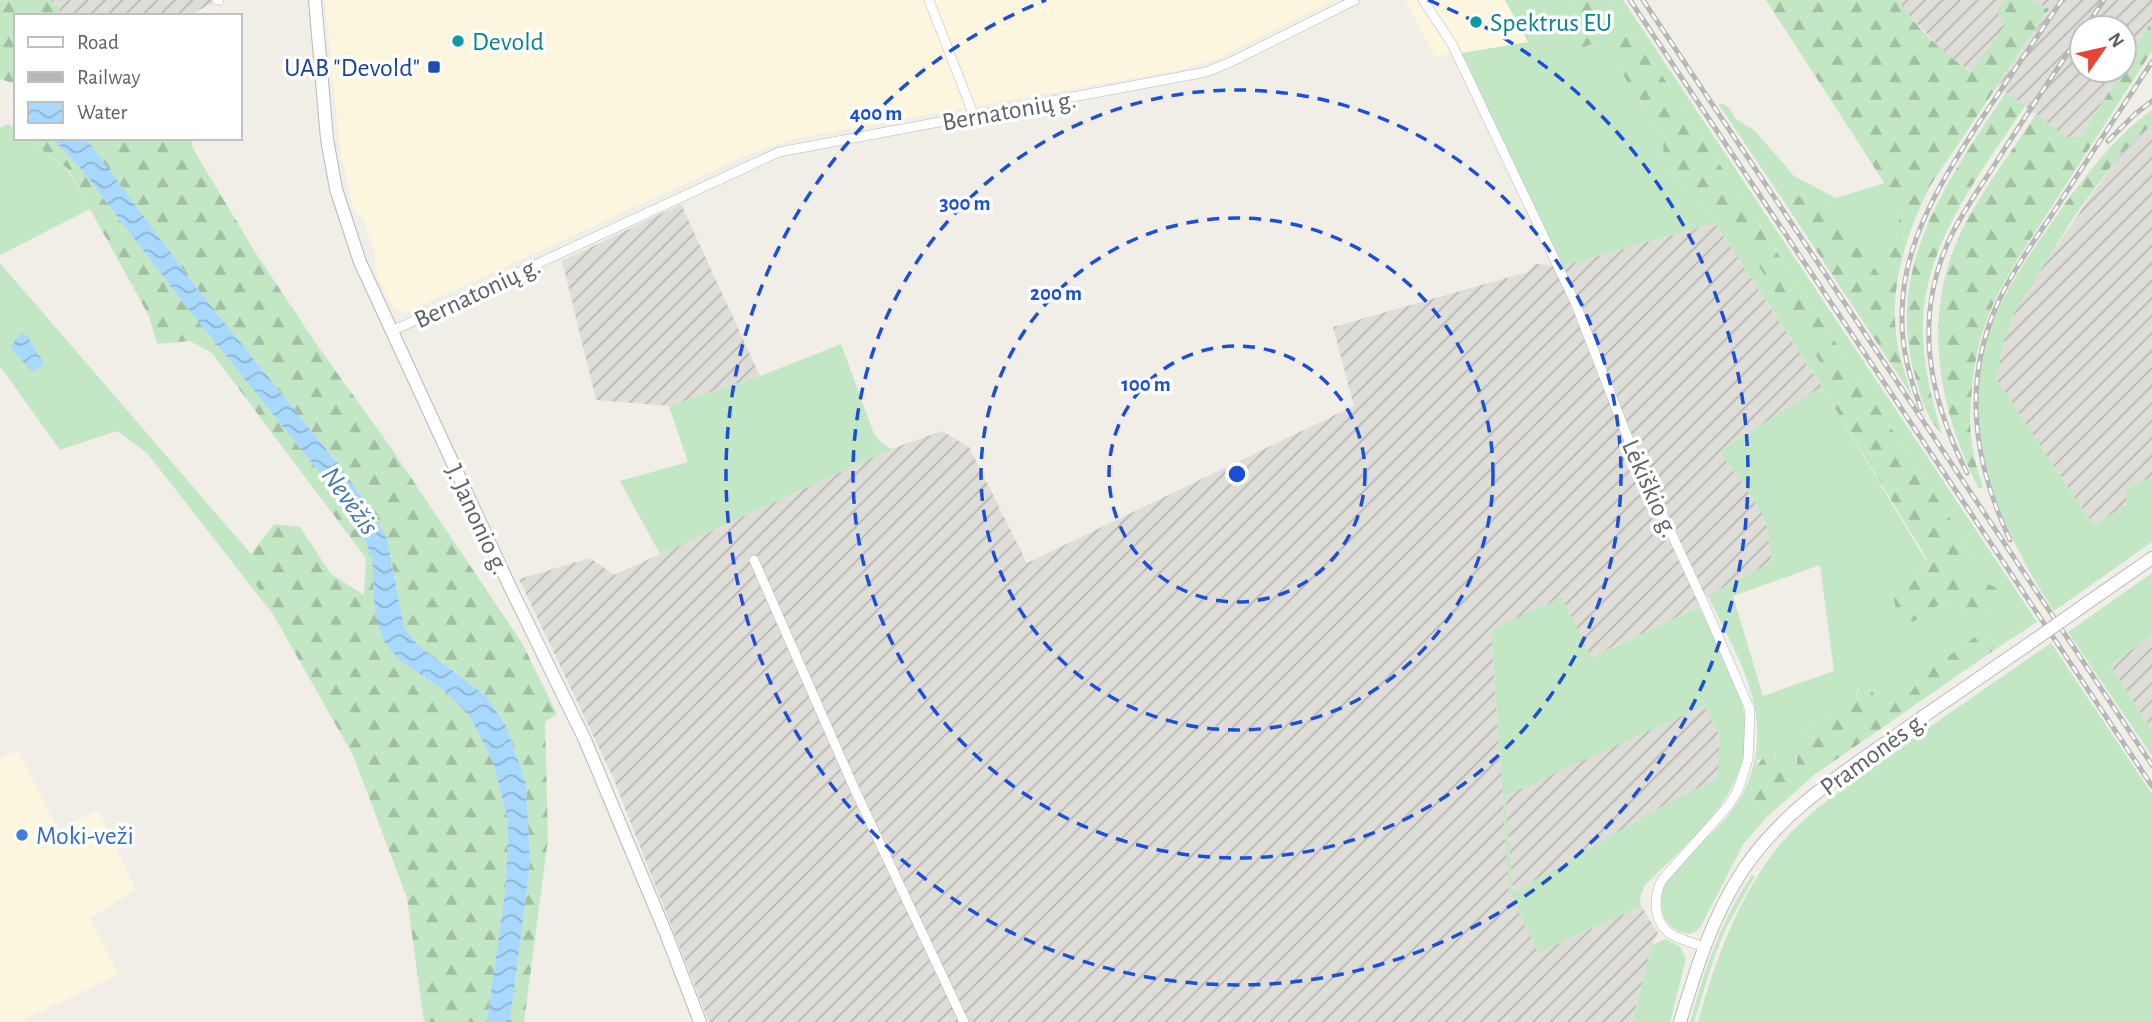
<svg xmlns="http://www.w3.org/2000/svg" width="2152" height="1022" viewBox="0 0 2152 1022" font-family="'Alegreya Sans',sans-serif">
<style>
.commercial{fill:#fdf6de}
.industrial{fill:url(#industrial-furrows)}
.grass{fill:#c3e7c4;fill-rule:evenodd}
.forest{fill:url(#forest-firs)}
.water{fill:url(#water-waves)}
.lines{fill:none;stroke-linecap:round;stroke-linejoin:round}
.street-casing{stroke:#b6b8bd;stroke-width:10}
.secondary-casing{stroke:#b5b8bd;stroke-width:14}
.street{stroke:#fff;stroke-width:9}
.secondary{stroke:#fff;stroke-width:12}
.rail-casing{stroke:#b6b7b7;stroke-width:5}
.rail{stroke:#fff;stroke-width:2.5;stroke-dasharray:8;stroke-linecap:butt}
.secondary-bridge-casing{stroke:#b5b8bd;stroke-width:14;stroke-linecap:butt}
.secondary-bridge{stroke:#fff;stroke-width:12}
.ring{fill:none;stroke:#1d4ed8;stroke-width:3.5;stroke-dasharray:12 9}
.culture-dot{fill:#0f9aa8;stroke:#fff;stroke-width:2.5}
.transit-dot{fill:#1a4fb4;stroke:#fff;stroke-width:2.5}
.shop-dot{fill:#3f7fe0;stroke:#fff;stroke-width:2.5}
.labels{text-anchor:middle;stroke-width:7;stroke-linejoin:round;paint-order:stroke}
.culture-label{font-size:26px;fill:#0d838f;stroke:#fff;text-anchor:start}
.transit-label{font-size:26px;fill:#164399;stroke:#fff;text-anchor:end}
.street-label{font-size:26px;fill:#5e6166;stroke:#fff}
.shop-label{font-size:26px;fill:#366cbe;stroke:#fff;text-anchor:start}
.water-label{font-size:28px;font-style:italic;fill:#4478b0;stroke:#fff}
.centre{fill:#1d4ed8;stroke:#fff;stroke-width:3.5}
.ring-label{font-size:21px;text-anchor:middle;font-weight:bold;fill:#1d4ed8;stroke:#fff;stroke-width:7;stroke-linejoin:round;paint-order:stroke}
</style>
<defs>
<pattern id="industrial-furrows" width="10" height="10" patternUnits="userSpaceOnUse" patternTransform="scale(1.75)"><rect width="10" height="10" fill="#dfddd8"/><path d="M-1 1l2-2M0 10L10 0M9 11l2-2" fill="none" stroke="#b8b7b3"/></pattern>
<pattern id="forest-firs" width="22" height="20" patternUnits="userSpaceOnUse" patternTransform="scale(1.75)"><rect width="22" height="20" fill="#c3e7c4"/><path d="M5 1l3.5 6h-7zM16 11l3.5 6h-7z" fill="#a2bfa3"/></pattern>
<pattern id="water-waves" width="16" height="10" patternUnits="userSpaceOnUse" patternTransform="scale(1.75)"><rect width="16" height="10" fill="#a8d8fd"/><path d="M0 5q4-4 8 0t8 0" fill="none" stroke="#8cb3d1"/></pattern>
</defs>
<rect width="100%" height="100%" fill="#f0eee6"/>
<g class="commercial">
<polygon points="325,0 1334,0 1222,57 1179,70 792,139 747,155 407,312 400,312 390,303 375,271 375,253 363,219 354,211 340,150"/>
<polygon points="1405,0 1505,0 1529,43 1435,56"/>
<polygon points="18,750 58,830 98,810 136,889 90,919 119,974 19,1022 0,1022 0,759"/>
</g>
<g class="industrial">
<polygon points="50,0 217,0 194,13 193,16 59,16 58,6"/>
<polygon points="1898,0 2005,0 1996,11 2006,24 1972,72 1944,52 1905,11"/>
<polygon points="2032,0 2152,0 2152,21 2124,67 2124,28 2082,28 2082,70 2122,70 2081,137 2066,137 1998,86 2049,10"/>
<polygon points="2152,124 2152,477 2125,489 2127,504 2094,526 1996,379 2004,341 2014,313 2032,282 2117,158"/>
<polygon points="681,204 760,376 669,406 596,400 562,261"/>
<polygon points="1715,223 1822,387 1720,451 1761,511 1767,527 1772,562 1708,596 1699,607 1590,658 1491,630 1509,890 1538,953 1641,906 1658,933 1652,945 1632,1022 709,1022 612,775 519,579 590,558 614,575 891,449 942,431 969,447 1027,563 1354,406 1333,327 1528,272 1535,264 1562,266"/>
<polygon points="2152,636 2152,731 2110,665"/>
<polygon points="1704,705 1720,737 1718,779 1673,800 1513,893 1505,796"/>
</g>
<g class="grass">
<path d="M1505 0H1573L1575 8 1573 45 1585 47 1598 41 1608 50 1663 140 1664 165 1682 189 1694 192 1715 223H1732L1830 378 1822 387 1931 569 1917 572 1913 622 1942 603 1982 617 1996 608 2002 599 1996 588 1963 589 1959 585 1971 561 1964 540 1626 20 1609 0H1623L2037 622 2000 646 1990 638 1979 634 1946 658 1932 663 1910 693 1895 703 1878 701 1871 689 1858 687 1856 697 1794 738 1797 766 1788 769 1780 768 1776 762V755L1758 760 1750 788 1751 798C1760 802 1760 813 1767 817L1744 843 1701 926 1697 931 1689 934C1678 932 1670 928 1664 917 1660 907 1659 896 1664 886 1677 859 1720 831 1738 802 1749 785 1756 762 1757 741 1761 690 1729 641 1708 596L1772 562 1767 527 1761 511 1720 451 1822 386 1715 223 1562 266 1462 53 1528 42ZM1820 565 1834 671 1763 696 1733 596Z"/>
<polygon points="1721,103 1728,107 1736,119 1755,131 1794,176 1836,198 1885,183 1900,207 1897,241 1880,277 1827,201 1785,194 1781,197 1719,105"/>
<polygon points="8,124 16,130 16,138 26,138 67,169 90,209 0,255 0,128"/>
<path d="M2062 208 2066 212 2076 214 2014 313 2004 341 1996 379 2094 526 2127 504 2125 489 2152 477V542L2054 611C1999 529 1953 419 1993 321 2010 280 2037 244 2062 208Z"/>
<polygon points="0,263 251,554 254,581 272,613 147,453 117,431 60,450 0,366"/>
<polygon points="841,344 874,434 879,441 891,449 660,554 620,481 688,462 669,406 760,376"/>
<polygon points="2152,573 2152,636 2110,665 2152,731 2152,756 2068,632"/>
<path d="M1562 597 1591 658 1699 607C1711 632 1726 658 1736 685 1772 776 1702 829 1645 885L1640 897 1641 906 1538 953 1509 890 1491 630ZM1704 706 1720 737 1717 779 1673 800 1513 893 1505 796Z"/>
<path d="M2051 643 2152 794V1022H1698C1714 964 1735 906 1771 856 1799 817 1849 784 1889 756 1942 718 1997 680 2051 643Z"/>
<path d="M1752 875 1755 876 1726 928 1713 961 1694 1022H1690C1705 969 1721 920 1752 875Z"/>
<polygon points="1665,939 1680,946 1686,959 1670,1022 1632,1022 1652,945"/>
</g>
<g class="forest">
<polygon points="0,0 50,0 58,6 59,16 16,16 16,84 0,79"/>
<path d="M1573 0H1609L1626 20 1964 540 1971 561 1959 585 1963 589 1971 588 1983 581 1996 588 2002 599 1996 608 1982 617 1942 603 1913 622 1900 617C1884 585 1901 576 1930 569L1924 554 1822 387 1830 378 1732 224 1715 223 1694 192 1682 189 1664 165 1663 140 1608 50 1598 41 1585 47 1573 45 1575 8Z"/>
<path d="M1766 0H1898C1916 29 1944 53 1971 72L2006 24 1996 11 2005 0H2032L2049 9 1930 186C1908 230 1890 283 1896 333 1898 355 1906 376 1912 396L1781 197 1785 194 1827 201 1880 276 1897 241 1900 207Z"/>
<path d="M2152 21V51C2120 101 2088 150 2056 200 2014 266 1980 305 1972 387 1968 426 1970 449 1983 487L1979 489C1936 405 1920 308 1966 222 1986 185 2013 150 2036 114L2066 137H2081Z"/>
<path d="M2006 92 2025 106C1982 172 1925 241 1923 323 1922 361 1931 398 1942 434 1925 417 1920 394 1914 372 1885 263 1950 178 2006 92Z"/>
<path d="M2152 110V124L2117 158 2076 214 2066 212 2062 208C2088 172 2116 136 2152 110Z"/>
<polygon points="26,138 52,138 81,169 181,300 328,483 362,534 372,557 375,616 399,660 443,690 469,715 493,762 508,821 506,884 487,1022 424,1022 407,898 353,755 254,581 251,554 274,524 300,527 331,574 364,595 366,558 212,353 190,341 157,344 149,316 68,169"/>
<polygon points="85,138 193,138 192,147 255,252 319,348 387,442 522,643 557,714 545,722 548,839 524,1022 510,1022 530,865 526,783 506,726 486,696 417,644 404,627 387,538 374,515 342,469 196,287"/>
<path d="M1979 634 1990 638 2000 646 1814 775 1767 817C1760 813 1760 802 1751 798 1748 779 1756 762 1770 751L1775 752 1776 762 1780 768 1788 769 1797 766V756L1791 747 1794 738 1856 697 1862 680 1871 689 1878 701 1895 703 1910 693 1932 663 1946 658Z"/>
</g>
<g class="water">
<polygon points="52,138 85,138 88,141 196,287 342,469 374,515 387,538 404,627 417,644 486,696 506,726 526,783 530,865 510,1022 487,1022 506,884 508,821 493,762 469,715 443,690 399,660 385,643 375,616 372,557 362,534 328,483 181,300 81,169"/>
<polygon points="21,333 28,337 44,364 32,372 10,347"/>
</g>
<g class="lines">
<g class="street-casing">
<g id="street">
<polyline points="217,0 219,0"/>
<polyline points="929,0 974,116"/>
<path d="M1423 0 1452 44 1575 302 1631 446 1705 606 1750 710 1748 759 1738 790 1729 805 1662 880C1653 897 1653 923 1672 935 1682 940 1694 943 1704 947"/>
<polyline points="392,331 779,152 1206,72 1231,62 1355,0"/>
<polyline points="754,560 855,790 964,1022"/>
</g>
</g>
<g class="secondary-casing">
<g id="secondary">
<polyline points="315,0 327,139 336,189 360,262 510,587 585,740 667,936 700,1022"/>
<polyline points="2073,613 2152,558"/>
<path d="M1680 1022C1696 969 1712 917 1743 870 1781 813 1839 775 1894 737 1938 706 1982 676 2026 646"/>
</g>
</g>
<use href="#street" class="street"/>
<use href="#secondary" class="secondary"/>
<g class="rail-casing">
<g id="rail">
<polyline points="1630,0 2152,786"/>
<polyline points="1643,0 2152,765"/>
<polyline points="2085,28 2104,0"/>
<polyline points="2108,141 2134,115 2152,101"/>
<path d="M1921 409C1910 378 1901 348 1902 315 1902 243 1941 182 1978 124 2006 82 2034 41 2062 0"/>
<path d="M1967 473C1928 395 1912 316 1952 234 1965 208 1982 185 1997 161 2024 118 2053 75 2082 32"/>
<path d="M2010 540C1971 456 1961 374 2004 290 2018 263 2036 238 2053 213 2085 163 2119 112 2152 62"/>
</g>
</g>
<use href="#rail" class="rail"/>
<g class="secondary-bridge-casing">
<polyline id="secondary-bridge" points="2026,646 2073,613"/>
</g>
<use href="#secondary-bridge" class="secondary-bridge"/>
</g>
<g class="ring">
<circle cx="1237" cy="474" r="128"/>
<circle cx="1237" cy="474" r="256"/>
<circle cx="1237" cy="474" r="384"/>
<path d="M1428 0A511 511 0 1 1 1046 0"/>
</g>
<g class="culture-dot">
<circle cx="1476" cy="22" r="7"/>
<circle cx="458" cy="41" r="7"/>
</g>
<rect class="transit-dot" x="427" y="60" width="14" height="14" rx="3.5"/>
<circle class="shop-dot" cx="22" cy="835" r="7"/>
<g class="labels">
<g class="culture-label">
<text x="1490" y="31">Spektrus EU</text>
<text x="472" y="50">Devold</text>
</g>
<g class="transit-label">
<text x="420" y="76">UAB "Devold"</text>
</g>
<g class="street-label">
<text transform="translate(1009 110) rotate(-10)" y="9">Bernatonių g.</text>
<text transform="translate(477 292) rotate(-25)" y="9">Bernatonių g.</text>
<text transform="translate(1651 488) rotate(66)" y="9">Lėkiškio g.</text>
<text transform="translate(478 519) rotate(65)" y="9">J. Janonio g.</text>
<text transform="translate(1873 753) rotate(-36)" y="9">Pramonės g.</text>
</g>
<g class="shop-label">
<text x="36" y="844">Moki-veži</text>
</g>
<g class="water-label">
<text transform="translate(351 500) rotate(54)" y="10">Nevėžis</text>
</g>
</g>
<circle cx="1237" cy="474" r="10" class="centre"/>
<g class="ring-label">
<text x="876" y="120">400 m</text>
<text x="965" y="210">300 m</text>
<text x="1056" y="300">200 m</text>
<text x="1146" y="391">100 m</text>
</g>
<rect x="14" y="14" width="228" height="126" fill="#ffffff" stroke="#bfc0c2" stroke-width="2"/>
<rect x="28" y="37" width="35" height="10" fill="#ffffff" stroke="#bfc0c2" stroke-width="2"/>
<text x="77" y="49" font-size="21" fill="#5e6166">Road</text>
<rect x="28" y="72" width="35" height="10" fill="#b6b7b7" stroke="#bfc0c2" stroke-width="2"/>
<text x="77" y="84" font-size="21" fill="#5e6166">Railway</text>
<rect x="28" y="102" width="35" height="21" fill="url(#water-waves)" stroke="#bfc0c2" stroke-width="2"/>
<text x="77" y="119" font-size="21" fill="#5e6166">Water</text>
<g transform="translate(2103 49) rotate(56)"><circle r="33" fill="#ffffff" stroke="#bfc0c2" stroke-width="2"/>
<path d="M0-5L12 26L0 18L-12 26Z" fill="#e74535"/>
<text y="-10" font-size="19" font-weight="bold" text-anchor="middle" fill="#5e6166">N</text>
</g>
</svg>
